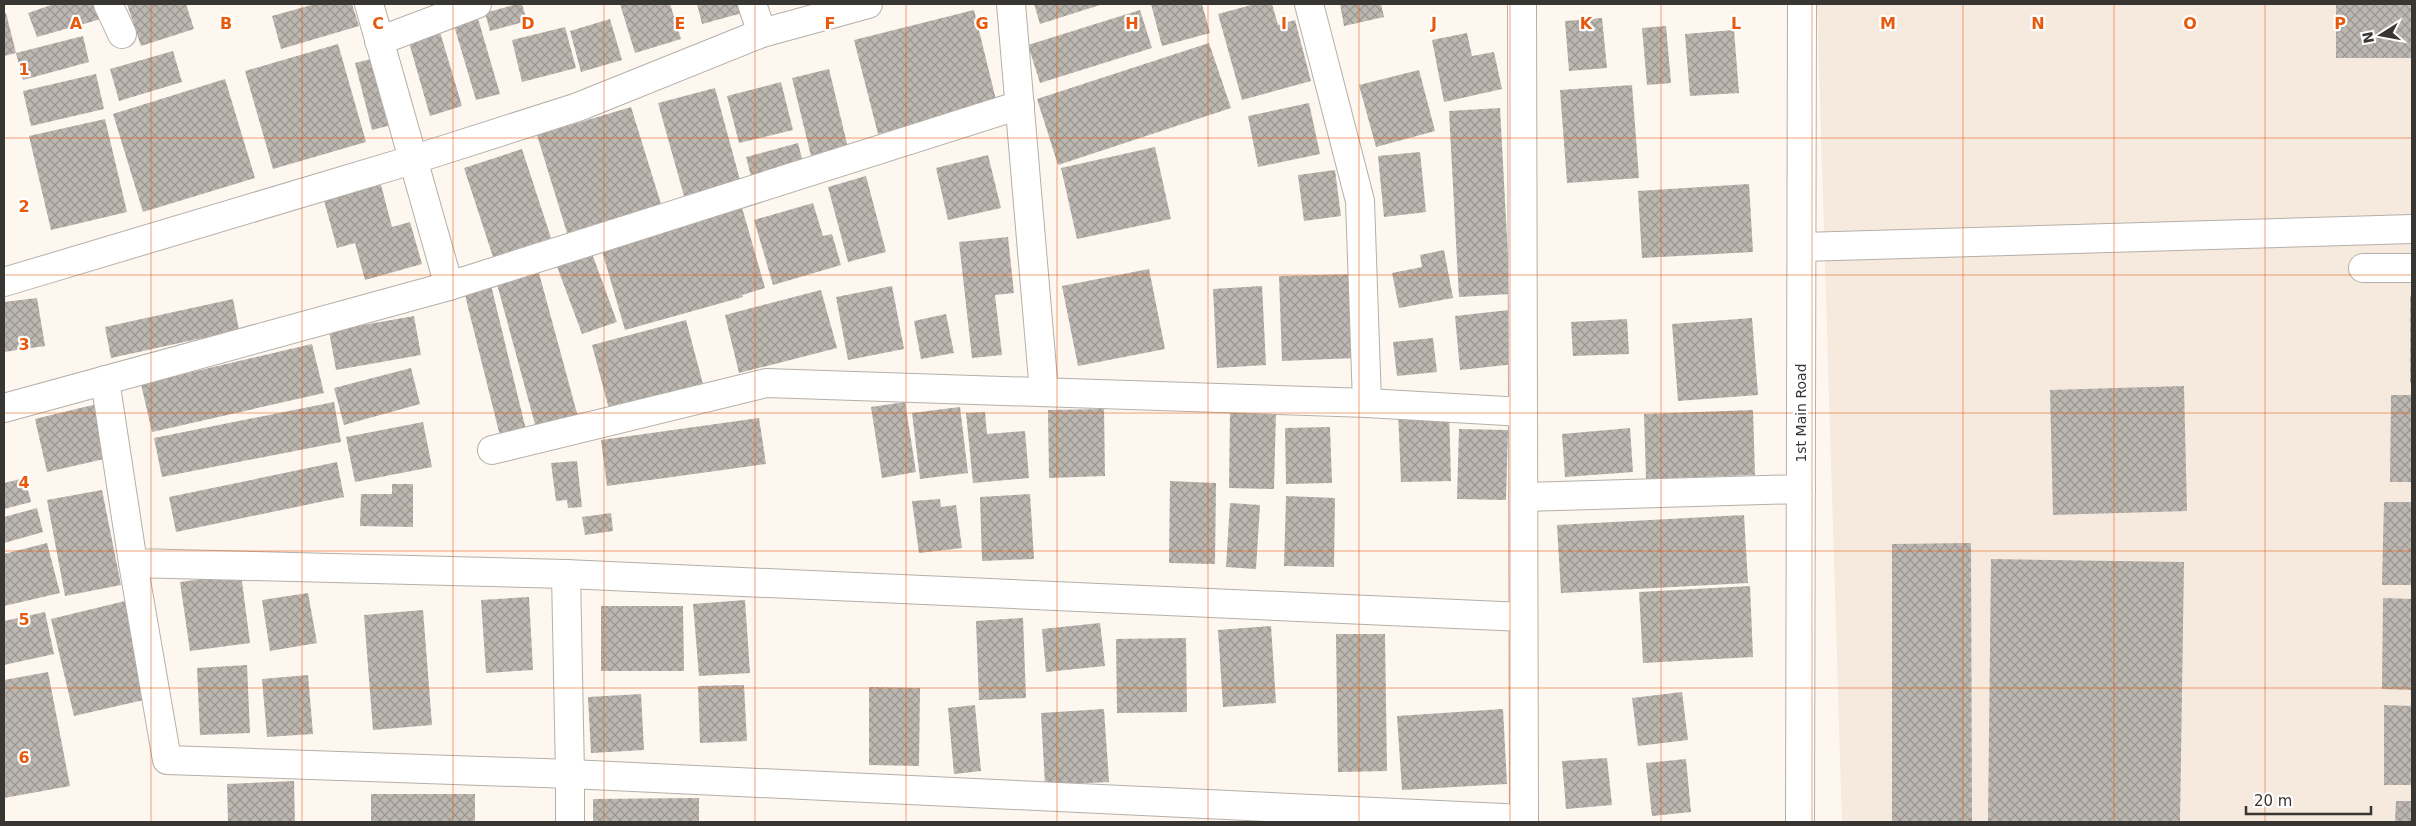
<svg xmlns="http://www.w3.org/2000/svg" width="2416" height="826" viewBox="0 0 2416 826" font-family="'DejaVu Sans',sans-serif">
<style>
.built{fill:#f6eade}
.building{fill:url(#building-cross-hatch)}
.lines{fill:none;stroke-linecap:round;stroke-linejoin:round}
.minor-casing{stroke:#b5afa9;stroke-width:30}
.minor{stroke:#fff;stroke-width:28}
.grid{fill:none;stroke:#e8590c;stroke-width:1;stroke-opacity:0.55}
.labels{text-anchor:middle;stroke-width:4.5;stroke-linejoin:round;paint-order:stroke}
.street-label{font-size:14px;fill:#383633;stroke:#fff}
.grid-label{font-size:16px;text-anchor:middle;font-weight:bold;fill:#e8590c;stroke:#fff;stroke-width:4.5;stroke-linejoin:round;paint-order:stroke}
</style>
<defs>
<pattern id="building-cross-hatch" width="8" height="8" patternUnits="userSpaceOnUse" patternTransform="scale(1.25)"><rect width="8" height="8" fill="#bdb7b1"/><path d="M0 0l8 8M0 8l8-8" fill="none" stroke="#9b9691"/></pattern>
</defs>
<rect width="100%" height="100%" fill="#fdf7f0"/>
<polygon class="built" points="1817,4 2412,4 2412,822 1842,822"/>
<g class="building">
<polygon points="54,4 97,4 101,19 37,37 28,13"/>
<polygon points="127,4 186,4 194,29 141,46"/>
<polygon points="315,4 352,4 359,26 281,49 272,16"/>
<polygon points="517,4 522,4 527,21 490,31 485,13"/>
<polygon points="620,4 670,4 681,39 635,53"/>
<polygon points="697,4 744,4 746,12 702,24"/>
<polygon points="1034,4 1103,4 1040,24"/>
<polygon points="1151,4 1202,4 1210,33 1162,46"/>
<polygon points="1255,4 1272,4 1278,25 1295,20 1311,81 1242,100 1218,14"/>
<polygon points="1340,4 1381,4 1384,17 1344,26"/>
<rect x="2336" y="4" width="76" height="54"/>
<polygon points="974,10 997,104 878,134 854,40"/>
<polygon points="1140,10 1152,48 1040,83 1028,45"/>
<polygon points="6,13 16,53 83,36 89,62 23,80 16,53 4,56 4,14"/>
<polygon points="477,15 500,94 476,100 453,22"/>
<polygon points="1602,18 1607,68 1569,71 1565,21"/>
<polygon points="610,19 622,60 581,72 570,31"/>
<polygon points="437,22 462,106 430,116 406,32"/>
<polygon points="1666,26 1671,83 1647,85 1642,28"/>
<polygon points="565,27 576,68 522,82 512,40"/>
<polygon points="1734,30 1739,93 1690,96 1685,34"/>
<polygon points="1467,33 1472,56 1494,52 1502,89 1444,102 1432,40"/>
<polygon points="1209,43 1231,108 1058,165 1037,99"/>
<polygon points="338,44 366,142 273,169 245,71"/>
<polygon points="173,51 182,82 119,101 110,69"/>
<polygon points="379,57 395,124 372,130 355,63"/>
<polygon points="829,69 849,152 812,160 792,78"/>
<polygon points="1419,70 1435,131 1376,147 1359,85"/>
<polygon points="96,74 104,109 31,126 23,91"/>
<polygon points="225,79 255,178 143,212 113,114"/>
<polygon points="781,82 793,130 739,143 727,96"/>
<polygon points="1632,85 1639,178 1567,183 1560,90"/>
<polygon points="715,88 740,180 684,196 658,103"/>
<polygon points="1309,103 1320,154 1258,167 1248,116"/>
<polygon points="631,107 661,204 567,233 537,135"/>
<polygon points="1500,108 1510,294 1459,297 1449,111"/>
<polygon points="105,119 127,212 51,230 29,136"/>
<polygon points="798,143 804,166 752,180 746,157"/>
<polygon points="1155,147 1171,219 1077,239 1061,168"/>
<polygon points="522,149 551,238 493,257 464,168"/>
<polygon points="1420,152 1426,212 1384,217 1378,156"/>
<polygon points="988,155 1001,208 948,220 936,168"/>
<polygon points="1335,170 1341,216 1304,221 1298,175"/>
<polygon points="866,176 886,252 848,262 828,187"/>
<polygon points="380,181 392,227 410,222 422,264 365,280 355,243 337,248 323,197"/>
<polygon points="1749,184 1753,252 1642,258 1638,191"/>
<polygon points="813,203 823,236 832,234 841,265 773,285 754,220"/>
<polygon points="741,204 765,288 742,295 743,297 625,330 600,244"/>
<polygon points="1008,237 1014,293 995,295 1002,355 972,358 959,242"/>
<polygon points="590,248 617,322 582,334 555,261"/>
<polygon points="1444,250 1453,298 1399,308 1392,273 1422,267 1420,255"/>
<polygon points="536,262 578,417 536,428 494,273"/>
<polygon points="1149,269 1165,349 1078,366 1062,286"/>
<polygon points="1355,274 1357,358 1282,361 1279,276"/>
<polygon points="490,281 526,430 500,436 463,287"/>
<polygon points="892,286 904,349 848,360 836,297"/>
<polygon points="1262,286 1266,365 1217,368 1213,289"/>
<polygon points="821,290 837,348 739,373 725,315"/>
<rect x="2410" y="296" width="2" height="87"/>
<polygon points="37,298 45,346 4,352 4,302"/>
<polygon points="233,299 239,330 111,358 105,327"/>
<polygon points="1509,310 1515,364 1460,370 1455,316"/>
<polygon points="946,314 954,353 921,359 914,321"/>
<polygon points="414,316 421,355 336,370 329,331"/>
<polygon points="1752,318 1758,395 1678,401 1672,324"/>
<polygon points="1627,319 1629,354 1573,356 1571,322"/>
<polygon points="686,320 704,388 610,413 592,345"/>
<polygon points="1433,338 1437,372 1397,376 1393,342"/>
<polygon points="312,344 324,393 152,432 141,384"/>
<polygon points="411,368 420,404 344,425 334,388"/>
<polygon points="2184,386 2187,511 2053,515 2050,390"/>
<polygon points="2391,395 2412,395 2412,482 2390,482"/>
<polygon points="334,402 341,442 162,477 154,438"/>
<polygon points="905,402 916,472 882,478 871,407"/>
<polygon points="101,403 113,457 47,472 35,419"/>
<polygon points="960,407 968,473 920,479 912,413"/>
<polygon points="1104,409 1105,476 1049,478 1048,410"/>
<polygon points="1449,409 1451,481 1401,482 1398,411"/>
<polygon points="1753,410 1755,475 1646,479 1644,414"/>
<polygon points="985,412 987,434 1025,431 1029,478 973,483 966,413"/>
<polygon points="1230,412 1276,413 1274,489 1229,488"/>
<polygon points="759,418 766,464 607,486 601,440"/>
<polygon points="423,422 432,467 355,482 346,437"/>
<polygon points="1330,427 1332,483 1286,484 1285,428"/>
<polygon points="1630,428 1633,472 1565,477 1562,434"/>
<polygon points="1459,429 1508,430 1506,500 1457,499"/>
<polygon points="577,461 582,507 568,508 567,500 556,501 551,463"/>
<polygon points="337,462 344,497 176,532 169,497"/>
<polygon points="25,478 31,502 4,509 4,483"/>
<polygon points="1170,481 1216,483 1215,564 1169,563"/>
<polygon points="392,484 413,484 413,527 360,526 361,494 392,494"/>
<polygon points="102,490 121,585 65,596 47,500"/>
<polygon points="1030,494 1034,559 982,561 980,497"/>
<polygon points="1286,496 1335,498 1334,567 1284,566"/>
<polygon points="940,499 941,507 956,505 962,548 919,553 912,501"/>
<polygon points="2384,502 2412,502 2412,585 2382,585"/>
<polygon points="1230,503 1260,505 1256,569 1226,567"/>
<polygon points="37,508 43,532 4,543 4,517"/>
<polygon points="611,513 613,531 585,535 582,517"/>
<polygon points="1744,515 1748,583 1561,593 1557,525"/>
<polygon points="47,543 60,593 4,606 4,554"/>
<polygon points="1971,543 1972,822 1892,822 1892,544"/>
<polygon points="1991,559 2184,562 2180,822 1988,822"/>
<polygon points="241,574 250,643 190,651 180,582"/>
<polygon points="1750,586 1753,657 1643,663 1639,592"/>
<polygon points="308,593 317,643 270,651 262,600"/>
<polygon points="529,597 533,670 486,673 481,600"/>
<polygon points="2383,598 2412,599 2412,690 2382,689"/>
<polygon points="745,600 750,673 699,676 693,604"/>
<polygon points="125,601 148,699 74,716 51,619"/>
<polygon points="601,606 683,606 684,671 601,671"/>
<polygon points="423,610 432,725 373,730 364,615"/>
<polygon points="45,612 54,654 4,665 4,621"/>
<polygon points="1023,618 1026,698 979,700 976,621"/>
<polygon points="1100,623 1105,666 1046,672 1042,629"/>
<polygon points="1271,626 1276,703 1223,707 1218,630"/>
<polygon points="1336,634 1385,634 1387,771 1338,772"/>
<polygon points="1186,638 1187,712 1117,713 1116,639"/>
<polygon points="247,665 250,733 200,735 197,668"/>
<polygon points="48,672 70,786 4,798 4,680"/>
<polygon points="308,675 313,734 267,737 262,679"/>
<polygon points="744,685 747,741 700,743 698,686"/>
<polygon points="869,687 920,688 919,766 869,765"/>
<polygon points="1682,692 1688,740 1638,746 1632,698"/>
<polygon points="641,694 644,750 591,753 588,697"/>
<polygon points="975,705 981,771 954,774 948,708"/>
<polygon points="2384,705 2412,706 2412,785 2384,785"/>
<polygon points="1104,709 1109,782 1045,785 1041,713"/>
<polygon points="1503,709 1507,784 1402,790 1397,716"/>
<polygon points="1607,758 1612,805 1566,809 1562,761"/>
<polygon points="1686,759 1691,812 1652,816 1646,763"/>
<polygon points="294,781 295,822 228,822 227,784"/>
<rect x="371" y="794" width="104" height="28"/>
<polygon points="699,798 699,822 593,822 593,799"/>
<polygon points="2396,801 2412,801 2412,822 2395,822"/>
</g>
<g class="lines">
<g class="minor-casing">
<g id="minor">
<polyline points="108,4 122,34"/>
<polyline points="369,4 449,286"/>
<polyline points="752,4 762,33"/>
<polyline points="1011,4 1044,392"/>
<polyline points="1309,4 1360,201 1367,403"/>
<polyline points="1522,4 1524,822"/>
<polyline points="379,41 477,4"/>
<polyline points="1802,247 2412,229"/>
<polyline points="2363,268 2412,268"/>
<polyline points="4,282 412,160 578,107 762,33 868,4"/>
<polyline points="105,380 133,563 566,574 1523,617"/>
<polyline points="4,408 449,286 1020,105"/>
<polyline points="492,450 766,383 1367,403 1523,412"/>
<polyline points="1523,497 1801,489"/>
<polyline points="133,563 167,760 570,774 566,574"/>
<polyline points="570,822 570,774 1524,819"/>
<polyline points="1800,822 1802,4"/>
</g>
</g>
<use href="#minor" class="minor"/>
</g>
<path class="grid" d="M151 4V822M302 4V822M453 4V822M604 4V822M755 4V822M906 4V822M1057 4V822M1208 4V822M1359 4V822M1510 4V822M1661 4V822M1812 4V822M1963 4V822M2114 4V822M2265 4V822M4 138H2412M4 275H2412M4 413H2412M4 551H2412M4 688H2412"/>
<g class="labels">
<g class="street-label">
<text transform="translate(1801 413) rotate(-90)" y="5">1st Main Road</text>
</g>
</g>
<g class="grid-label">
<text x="76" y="29">A</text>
<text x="226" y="29">B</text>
<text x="378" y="29">C</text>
<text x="528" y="29">D</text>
<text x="680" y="29">E</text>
<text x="830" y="29">F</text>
<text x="982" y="29">G</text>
<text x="1132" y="29">H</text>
<text x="1284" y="29">I</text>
<text x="1434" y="29">J</text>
<text x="1586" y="29">K</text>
<text x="1736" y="29">L</text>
<text x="1888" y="29">M</text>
<text x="2038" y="29">N</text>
<text x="2190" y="29">O</text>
<text x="2340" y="29">P</text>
<text x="24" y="75">1</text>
<text x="24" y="212">2</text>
<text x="24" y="350">3</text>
<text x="24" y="488">4</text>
<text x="24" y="625">5</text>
<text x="24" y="763">6</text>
</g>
<rect width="2416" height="826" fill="none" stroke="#383633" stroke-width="10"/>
<g transform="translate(2381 35) rotate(259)" stroke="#ffffff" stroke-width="4" paint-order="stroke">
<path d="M0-4L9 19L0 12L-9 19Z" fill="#383633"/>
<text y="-8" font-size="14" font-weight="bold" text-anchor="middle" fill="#383633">N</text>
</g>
<path d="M2246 806v8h125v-8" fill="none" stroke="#383633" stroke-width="2.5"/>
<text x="2254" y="806" font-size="15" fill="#383633" stroke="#ffffff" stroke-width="4" paint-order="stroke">20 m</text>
</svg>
